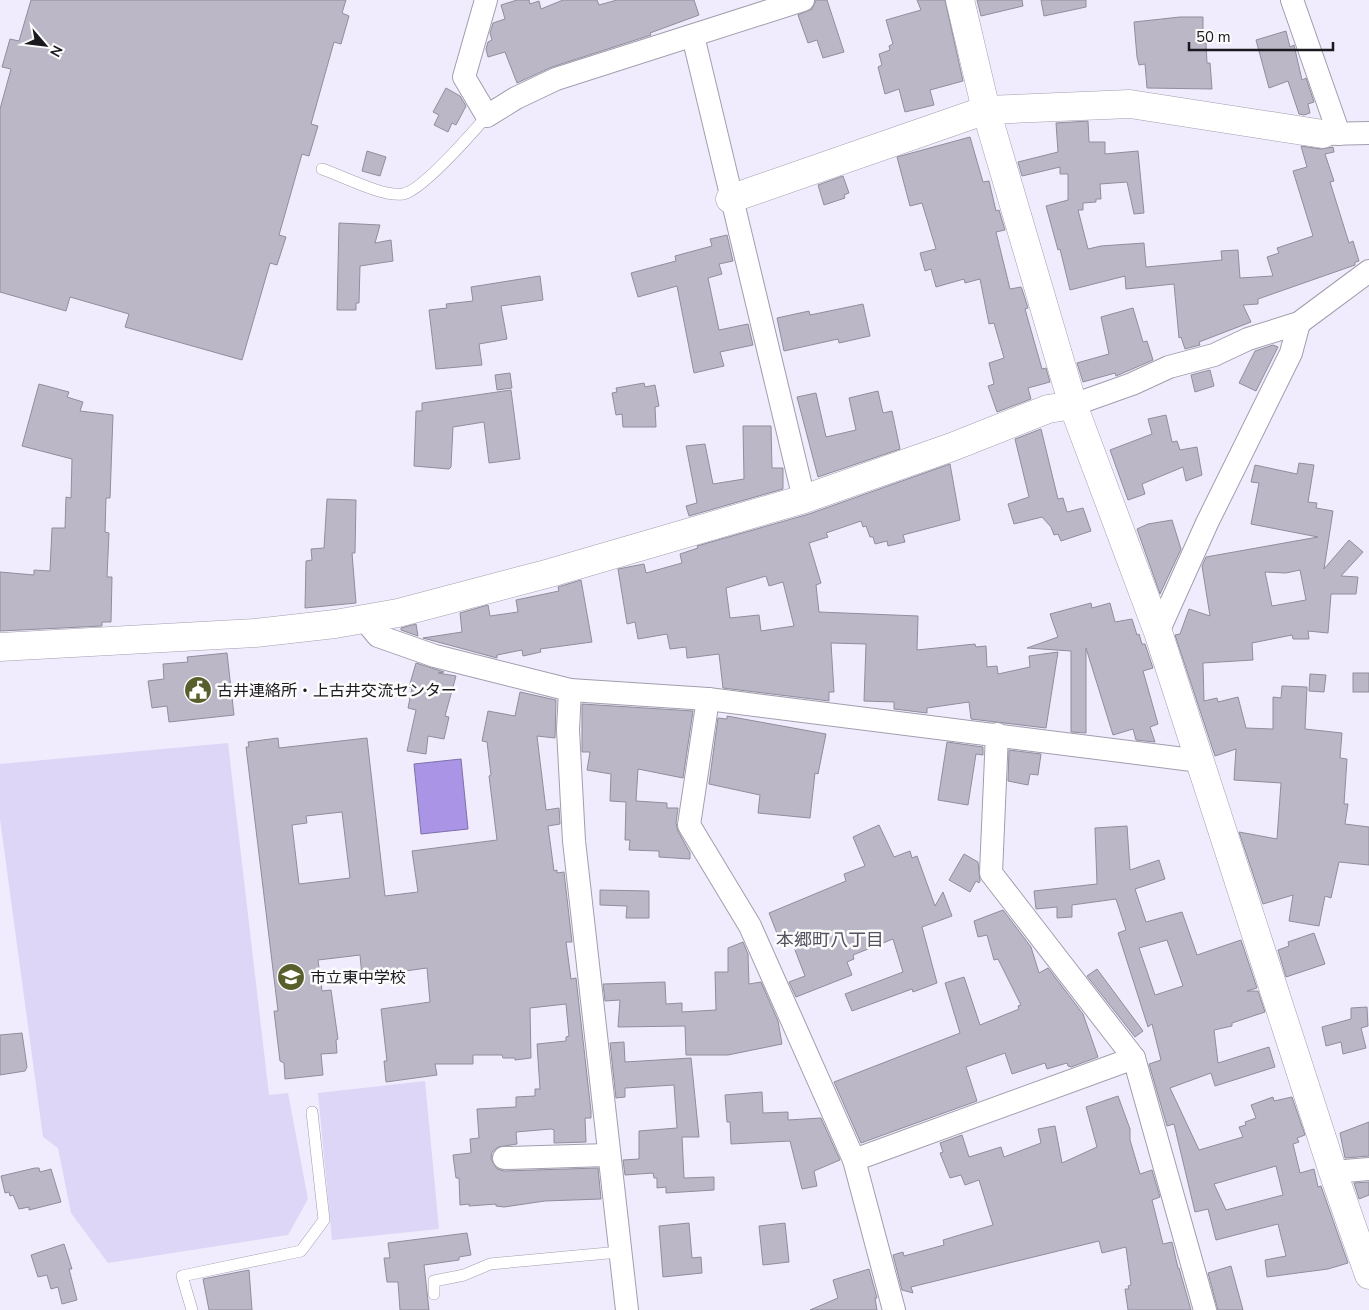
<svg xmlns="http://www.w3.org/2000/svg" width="1369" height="1310" viewBox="0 0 1369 1310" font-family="'Nunito Sans','Noto Sans JP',sans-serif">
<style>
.green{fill:#ddd6f6}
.water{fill:#a994e5;stroke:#7e6fa9}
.building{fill:#bbb7c7;stroke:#908d9c;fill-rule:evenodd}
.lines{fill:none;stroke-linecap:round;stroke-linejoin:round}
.lane-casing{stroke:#a19ead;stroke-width:12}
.street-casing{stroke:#a19ead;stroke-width:24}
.secondary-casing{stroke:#a19ead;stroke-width:29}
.lane{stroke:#fff;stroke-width:11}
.street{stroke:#fff;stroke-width:22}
.secondary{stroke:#fff;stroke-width:28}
.labels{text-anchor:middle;stroke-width:5;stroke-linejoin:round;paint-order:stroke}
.poi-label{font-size:16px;fill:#1a191e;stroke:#fcfcfc;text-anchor:start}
.neighbourhood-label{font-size:18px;fill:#555260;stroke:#fcfcfc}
</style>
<rect width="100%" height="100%" fill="#f0ecfd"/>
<g class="green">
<polygon points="228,743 269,1095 288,1093 308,1199 288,1235 108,1263 71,1213 58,1148 43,1137 0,819 0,764"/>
<polygon points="425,1081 439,1229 332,1240 318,1093"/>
</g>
<polygon class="water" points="461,759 468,829 421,834 414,764"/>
<g class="building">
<polygon points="31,0 346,0 342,13 349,16 341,44 334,42 311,124 318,126 309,156 302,154 279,235 286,237 277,265 270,263 242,360 125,327 129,314 70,297 66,311 0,292 0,109 11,69 2,67 10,39 19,41"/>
<polygon points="517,0 529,0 530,4 539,1 541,9 563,0 597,0 599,5 617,0 694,0 699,15 650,33 651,35 552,67 517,83 505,52 488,57 486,49 488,42 492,40 490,33 493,23 505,19 501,5"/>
<polygon points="816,0 827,0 844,52 823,58 817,40 808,43 798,15 812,9"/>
<polygon points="917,0 945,0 963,81 930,90 934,105 905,112 899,89 885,94 878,67 882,65 879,54 890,50 889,46 893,44 886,20 921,10"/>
<polygon points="977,0 1022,0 1023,6 981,16"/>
<polygon points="1041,0 1086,0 1086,7 1044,16"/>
<polygon points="1180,17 1203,17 1203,43 1206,43 1207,63 1210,63 1212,89 1147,88 1145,64 1139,65 1137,57 1134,22"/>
<polygon points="1286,31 1290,47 1294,45 1302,80 1306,78 1314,102 1308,104 1310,113 1304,115 1299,114 1288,81 1269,88 1256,40"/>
<polygon points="446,88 460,96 466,106 456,125 452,123 448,132 434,125 439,115 433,112"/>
<polygon points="1088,121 1089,142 1105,142 1105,154 1138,151 1144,213 1134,214 1127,182 1100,184 1101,199 1096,199 1096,202 1083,203 1083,210 1078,210 1088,249 1101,246 1144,243 1146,267 1222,260 1221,251 1238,250 1240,278 1273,276 1267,257 1279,253 1277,248 1313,236 1293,171 1307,167 1301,146 1321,149 1333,147 1334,152 1325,154 1334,181 1330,182 1349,243 1353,241 1359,261 1355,262 1355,265 1258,299 1258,304 1243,305 1251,322 1199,342 1200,345 1185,349 1181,337 1179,338 1174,284 1126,289 1125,276 1070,290 1060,249 1058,250 1046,206 1068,200 1068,174 1060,174 1060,167 1022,176 1018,162 1058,152 1056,123"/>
<polygon points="970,137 983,182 989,181 996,211 999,210 1005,230 996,232 1010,289 1021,287 1022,289 1028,308 1025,309 1042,369 1046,368 1050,382 1028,388 1031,399 997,412 988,386 994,384 989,363 1004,358 994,323 989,324 980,279 965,283 964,279 936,287 931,269 925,271 920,253 936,249 922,203 910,206 897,157"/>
<polygon points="367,151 386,157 380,176 362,171"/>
<polygon points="843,176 849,193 844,195 845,198 824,205 818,185"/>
<polygon points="339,223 380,225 375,243 391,240 393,261 360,266 359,303 356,303 356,310 337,310"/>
<polygon points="727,235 733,261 719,264 722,274 708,278 719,330 748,324 753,345 720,352 724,366 694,373 677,286 638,297 631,273 676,261 675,256 712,246 710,239"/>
<polygon points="540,276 543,300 501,306 507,339 479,344 482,365 436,369 429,310 447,308 446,304 473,301 471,287"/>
<polygon points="863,304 870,336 839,343 838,339 784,351 777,318 809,311 810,315"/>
<polygon points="1133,308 1143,342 1147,341 1153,360 1116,376 1115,373 1083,382 1077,363 1109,354 1101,317"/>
<polygon points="1273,345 1278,347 1256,391 1239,383 1255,351"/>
<polygon points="1210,370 1214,386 1195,392 1191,375"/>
<polygon points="510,373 512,388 497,390 495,375"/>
<polygon points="644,383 645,387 655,385 659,406 655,407 656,427 623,427 622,414 616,415 612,393 617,392 616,388"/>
<polygon points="39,384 69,392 67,397 83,402 80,411 113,415 110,498 106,498 105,532 109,533 107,577 112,577 111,622 102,622 102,626 0,631 0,572 34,575 34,570 50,571 52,528 65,528 66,497 71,498 72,459 22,446"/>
<polygon points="511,390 520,459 489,463 484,422 453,427 451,467 449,469 414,466 416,411 422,411 422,403"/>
<polygon points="878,391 883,413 892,411 900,449 818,477 797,397 816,393 826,437 856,430 849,398"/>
<polygon points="1166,415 1172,442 1177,441 1180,450 1197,447 1202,475 1186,481 1183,467 1142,484 1145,494 1128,500 1110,450 1152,434 1148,419"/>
<polygon points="743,426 771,426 772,468 783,468 783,489 689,516 686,506 697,503 686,446 705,444 713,484 744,479"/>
<polygon points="1041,429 1058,499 1063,498 1067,512 1083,508 1091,531 1061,541 1058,534 1054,535 1051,527 1042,517 1014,524 1008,504 1029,497 1015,439"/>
<path d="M1299 463 1314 465 1308 502 1317 503 1316 508 1333 511 1324 569 1349 540 1363 552 1341 576 1358 577 1356 594H1331L1328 633 1308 631 1309 639H1293L1292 635 1252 643 1253 660 1203 663 1204 701 1217 698 1218 702 1238 697 1246 728 1273 729V697L1281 698 1282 686 1307 687 1305 729 1342 733 1340 758 1347 759 1344 804H1348L1345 824 1369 827V865L1339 862 1331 898 1325 896 1319 926 1289 921 1293 895 1263 904 1239 832 1277 839 1281 783 1234 780 1236 749 1215 756 1175 635 1180 634 1189 609 1210 616 1202 566 1206 557 1318 537 1251 524 1259 483 1251 482 1255 465 1297 474ZM1300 570 1306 600 1272 606 1265 572 1286 573Z"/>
<path d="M950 464 960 520 903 535 905 542 888 546 887 541 875 544 873 537H870L866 526 863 527 861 521 826 533 828 537 809 543 821 583 816 585 819 612 918 616 917 650 975 644 976 647 986 646 987 667 997 666 998 674 1030 667 1029 656 1058 652 1046 728 971 719 969 702 927 708V713L894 709V702L864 701 866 644 831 643 834 692H829V701L723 688 719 654 687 658 686 647 670 649 667 634 638 639 635 622 627 624 618 569 644 564 646 573 682 563 680 554 698 548 697 546 809 514ZM766 576 769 586 783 582 794 626 761 631 759 615 730 618 726 588Z"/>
<polygon points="327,499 356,500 355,553 352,553 356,603 305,608 306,561 312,560 311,549 324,548"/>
<polygon points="1172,520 1181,549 1160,594 1137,529 1148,524"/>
<polygon points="581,580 592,642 540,649 541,652 523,656 522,650 497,655 497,658 423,638 462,632 460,613 488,605 490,616 518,612 516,600 559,591 558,587"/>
<polygon points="1091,603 1092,608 1110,603 1115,622 1132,619 1137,635 1139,634 1142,644 1145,644 1153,668 1143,671 1158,724 1150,727 1155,742 1136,740 1133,729 1113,735 1086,648 1086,733 1071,732 1071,651 1027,648 1058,637 1050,614"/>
<polygon points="416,624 418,636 401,630 401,628"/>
<polygon points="227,653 234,715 169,722 167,706 152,708 148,681 164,679 163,664 188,662 187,657"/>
<polygon points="416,663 444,672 438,673 456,676 445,716 449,717 444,739 428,736 426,754 407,751 416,710 408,708 412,688 409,687"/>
<rect x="1353" y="673" width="16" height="19"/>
<polygon points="1310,674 1326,675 1324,692 1309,691"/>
<path d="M520 692 556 700 555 738 537 736 546 810 559 808 560 824 548 826 554 871 557 870V873L564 872 572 942H566L571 979 576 978 591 1111V1118H585L586 1142 554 1143V1130L551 1129 516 1132 517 1144 498 1147 492 1152 491 1159 497 1169 504 1171 598 1168 601 1199 545 1201 504 1207 496 1206V1204L469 1206V1204L460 1205 459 1178H456L453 1155 471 1153 470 1139 479 1138 477 1109 516 1107V1097L535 1096V1089H540L537 1044 566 1041V1037L569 1036 566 1004 530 1008 531 1058 515 1060V1058H503L502 1055H473V1064H435L437 1075 386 1082 384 1061H387L381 1009 430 1002 427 968 362 977 360 955 318 960 322 991 331 990 338 1039 336 1040 337 1053 321 1054 323 1075 285 1079 284 1063 280 1061 274 1011H278L246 747H249L248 742 278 738 279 748 367 738 385 896 418 892 412 851 497 840 489 776 491 775 487 742 482 741 488 711 515 716ZM342 812 350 878 299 884 292 825 307 823 306 816Z"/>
<polygon points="582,704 693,711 683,778 638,769 636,801 667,803 667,808 678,808 676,823 678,831 690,853 690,859 659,857 659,851 629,850 630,840 625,840 626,802 610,801 611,774 587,770 590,752 582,752"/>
<polygon points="727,716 826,734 818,774 815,773 810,818 758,813 760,795 709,784 718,718 727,719"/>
<polygon points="947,742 983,747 983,755 976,754 968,805 938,800"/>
<polygon points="1009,750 1041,754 1038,775 1030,774 1028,785 1008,781"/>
<polygon points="879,825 894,857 910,851 912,858 917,856 935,906 943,892 952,916 922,927 937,983 913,992 912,989 852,1011 845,994 903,972 893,939 853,955 854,959 847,962 852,975 796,997 789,982 805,976 790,937 780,941 769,913 846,881 844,874 865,866 853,837"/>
<path d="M1127 826 1130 870 1159 860 1165 879 1135 889 1146 922 1182 912 1197 955 1241 940 1257 988 1247 991H1258L1265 1012 1232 1023V1026L1214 1030 1218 1063 1269 1047 1275 1067 1215 1086 1211 1073 1170 1088 1199 1150 1243 1137 1239 1127 1246 1125 1245 1122 1256 1118 1251 1105 1273 1097 1274 1101 1292 1097 1305 1135 1297 1138 1299 1142 1293 1144 1300 1173 1314 1169 1318 1187 1321 1186 1348 1263 1328 1269 1267 1277 1265 1260 1286 1256 1278 1224 1216 1240 1208 1209 1195 1212 1174 1124 1167 1126 1149 1064 1161 1060 1152 1024 1148 1027 1118 933 1126 930 1116 899 1072 905V917L1057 918V907L1036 909 1034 891 1097 884 1095 828ZM1167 940 1183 986 1155 995 1139 948ZM1276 1166 1283 1195 1226 1210 1214 1184Z"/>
<polygon points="964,854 978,862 980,881 979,883 976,881 970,892 949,880"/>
<polygon points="600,890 649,891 649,918 626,918 627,906 600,905"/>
<polygon points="1003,910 1031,947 1039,973 1048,968 1083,1014 1098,1057 1071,1067 1068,1066 1067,1063 1047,1069 1045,1063 1012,1074 1005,1053 966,1067 977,1101 861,1143 834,1082 960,1033 945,983 964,977 980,1025 1019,1009 1018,1006 1021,1005 998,959 994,960 987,935 978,937 974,921"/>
<polygon points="1314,933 1325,964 1286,977 1278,950 1289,946 1288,942"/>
<polygon points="743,942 748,954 749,984 761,982 778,1021 782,1044 728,1055 686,1055 685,1026 618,1027 620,1000 605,1001 603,984 665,982 666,1004 682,1003 682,1012 716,1010 715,972 728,972 728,948"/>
<polygon points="1097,969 1143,1031 1135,1037 1087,976"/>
<polygon points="1367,1007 1368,1026 1361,1028 1366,1048 1343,1054 1341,1042 1326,1046 1322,1027 1351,1019 1351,1008"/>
<polygon points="22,1033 27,1067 25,1071 0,1075 0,1035"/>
<polygon points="624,1042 625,1062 691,1058 699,1137 682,1137 684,1178 714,1177 714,1190 666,1193 666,1187 657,1188 657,1178 654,1178 653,1173 625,1175 623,1160 639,1159 639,1131 677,1128 674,1085 625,1088 625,1097 616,1098 610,1043"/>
<polygon points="762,1092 763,1113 788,1112 788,1120 821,1118 840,1160 814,1171 817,1186 802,1189 790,1141 731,1144 730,1122 727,1122 725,1095"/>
<polygon points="1118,1096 1130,1129 1130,1140 1140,1174 1152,1170 1160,1197 1152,1200 1163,1244 1172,1242 1178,1268 1179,1268 1191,1310 1128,1310 1125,1289 1129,1289 1128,1286 1131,1285 1126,1247 1102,1253 1099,1241 911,1287 913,1293 902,1290 893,1255 903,1252 904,1256 944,1245 943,1240 993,1225 979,1180 965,1185 961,1175 950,1178 940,1153 943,1152 940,1143 962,1135 969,1157 1001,1147 1004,1157 1041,1143 1038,1129 1055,1126 1062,1163 1097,1147 1086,1107"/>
<polygon points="1369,1122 1369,1156 1345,1158 1340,1133"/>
<polygon points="35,1168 39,1168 40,1172 51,1169 61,1202 29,1210 29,1207 19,1209 13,1195 10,1196 9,1192 5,1193 1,1176"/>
<polygon points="1369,1182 1369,1195 1359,1199 1354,1183"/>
<polygon points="689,1223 692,1258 701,1257 702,1273 663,1277 659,1226"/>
<polygon points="785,1223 789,1262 763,1265 759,1226"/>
<polygon points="467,1233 471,1255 459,1257 459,1260 424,1265 429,1310 400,1310 398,1282 387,1282 384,1258 390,1258 388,1243"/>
<polygon points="64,1244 72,1269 69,1269 77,1300 62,1304 58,1287 51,1289 47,1275 38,1277 31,1255"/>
<polygon points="1231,1266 1243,1310 1218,1310 1208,1273"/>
<polygon points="869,1269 877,1298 875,1298 877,1310 810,1310 838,1298 833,1280"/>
<polygon points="249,1270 252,1310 209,1310 203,1279"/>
</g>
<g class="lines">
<g class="lane-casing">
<g id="lane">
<path d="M322 169C343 176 382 197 403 194 422 191 473 132 487 116"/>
<polyline points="434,1294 434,1281 464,1275 490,1264 619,1252"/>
<polyline points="192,1310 182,1276 301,1251 324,1220 312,1112"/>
</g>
</g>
<g class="street-casing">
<g id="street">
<polyline points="486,0 464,77 487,116 516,98 556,79 803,0"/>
<polyline points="1292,0 1339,134"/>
<polyline points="693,36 804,499"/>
<polyline points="1325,134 1369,133"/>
<polyline points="1073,405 1132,384 1169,367 1214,355 1248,339 1299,323 1369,271"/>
<polyline points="364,619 378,636 435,656 570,690 708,699 1200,761"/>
<polyline points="1158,632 1207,523 1291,353 1299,323"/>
<polyline points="570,690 568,730 574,841 627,1310"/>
<polyline points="708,699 689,825 750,926 854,1160"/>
<polyline points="997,734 991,873 1134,1058 1205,1310"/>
<polyline points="504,1158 608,1155"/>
<polyline points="1333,1172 1369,1169"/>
<polyline points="894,1310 854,1160 1134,1058"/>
</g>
</g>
<g class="secondary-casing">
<g id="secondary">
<polyline points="960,0 986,110 1073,405 1158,632 1333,1172 1369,1275"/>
<polyline points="730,199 986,110 1130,104 1323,134"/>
<polyline points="0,647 255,633 335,624 398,613 550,573 804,499 952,447 1048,409 1073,405"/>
</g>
</g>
<use href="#lane" class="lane"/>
<use href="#street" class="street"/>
<use href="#secondary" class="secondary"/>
</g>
<defs>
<g id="civic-disc" transform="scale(1.4375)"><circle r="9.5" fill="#585f2d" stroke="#fcfcfc"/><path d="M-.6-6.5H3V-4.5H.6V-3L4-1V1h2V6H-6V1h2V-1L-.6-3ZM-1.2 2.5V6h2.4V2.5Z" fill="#fff"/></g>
<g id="school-disc" transform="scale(1.4375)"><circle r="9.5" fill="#585f2d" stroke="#fcfcfc"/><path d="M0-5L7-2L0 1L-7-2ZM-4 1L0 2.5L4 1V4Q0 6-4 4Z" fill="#fff"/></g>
</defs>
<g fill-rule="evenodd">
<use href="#civic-disc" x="198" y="690"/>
<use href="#school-disc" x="291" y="977"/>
</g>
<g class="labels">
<g class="poi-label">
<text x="217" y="696">古井連絡所・上古井交流センター</text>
<text x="310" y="983">市立東中学校</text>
</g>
<g class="neighbourhood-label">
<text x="830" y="946">本郷町八丁目</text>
</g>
</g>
<g transform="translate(45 45) rotate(118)" stroke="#fcfcfc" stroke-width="4" paint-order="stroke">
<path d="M0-4L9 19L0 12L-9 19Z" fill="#1a191e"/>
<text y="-8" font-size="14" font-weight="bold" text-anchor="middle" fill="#1a191e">N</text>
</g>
<path d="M1189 42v8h144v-8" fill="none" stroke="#1a191e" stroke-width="2.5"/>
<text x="1196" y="42" font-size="15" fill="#1a191e" stroke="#fcfcfc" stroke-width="4" paint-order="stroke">50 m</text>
</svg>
